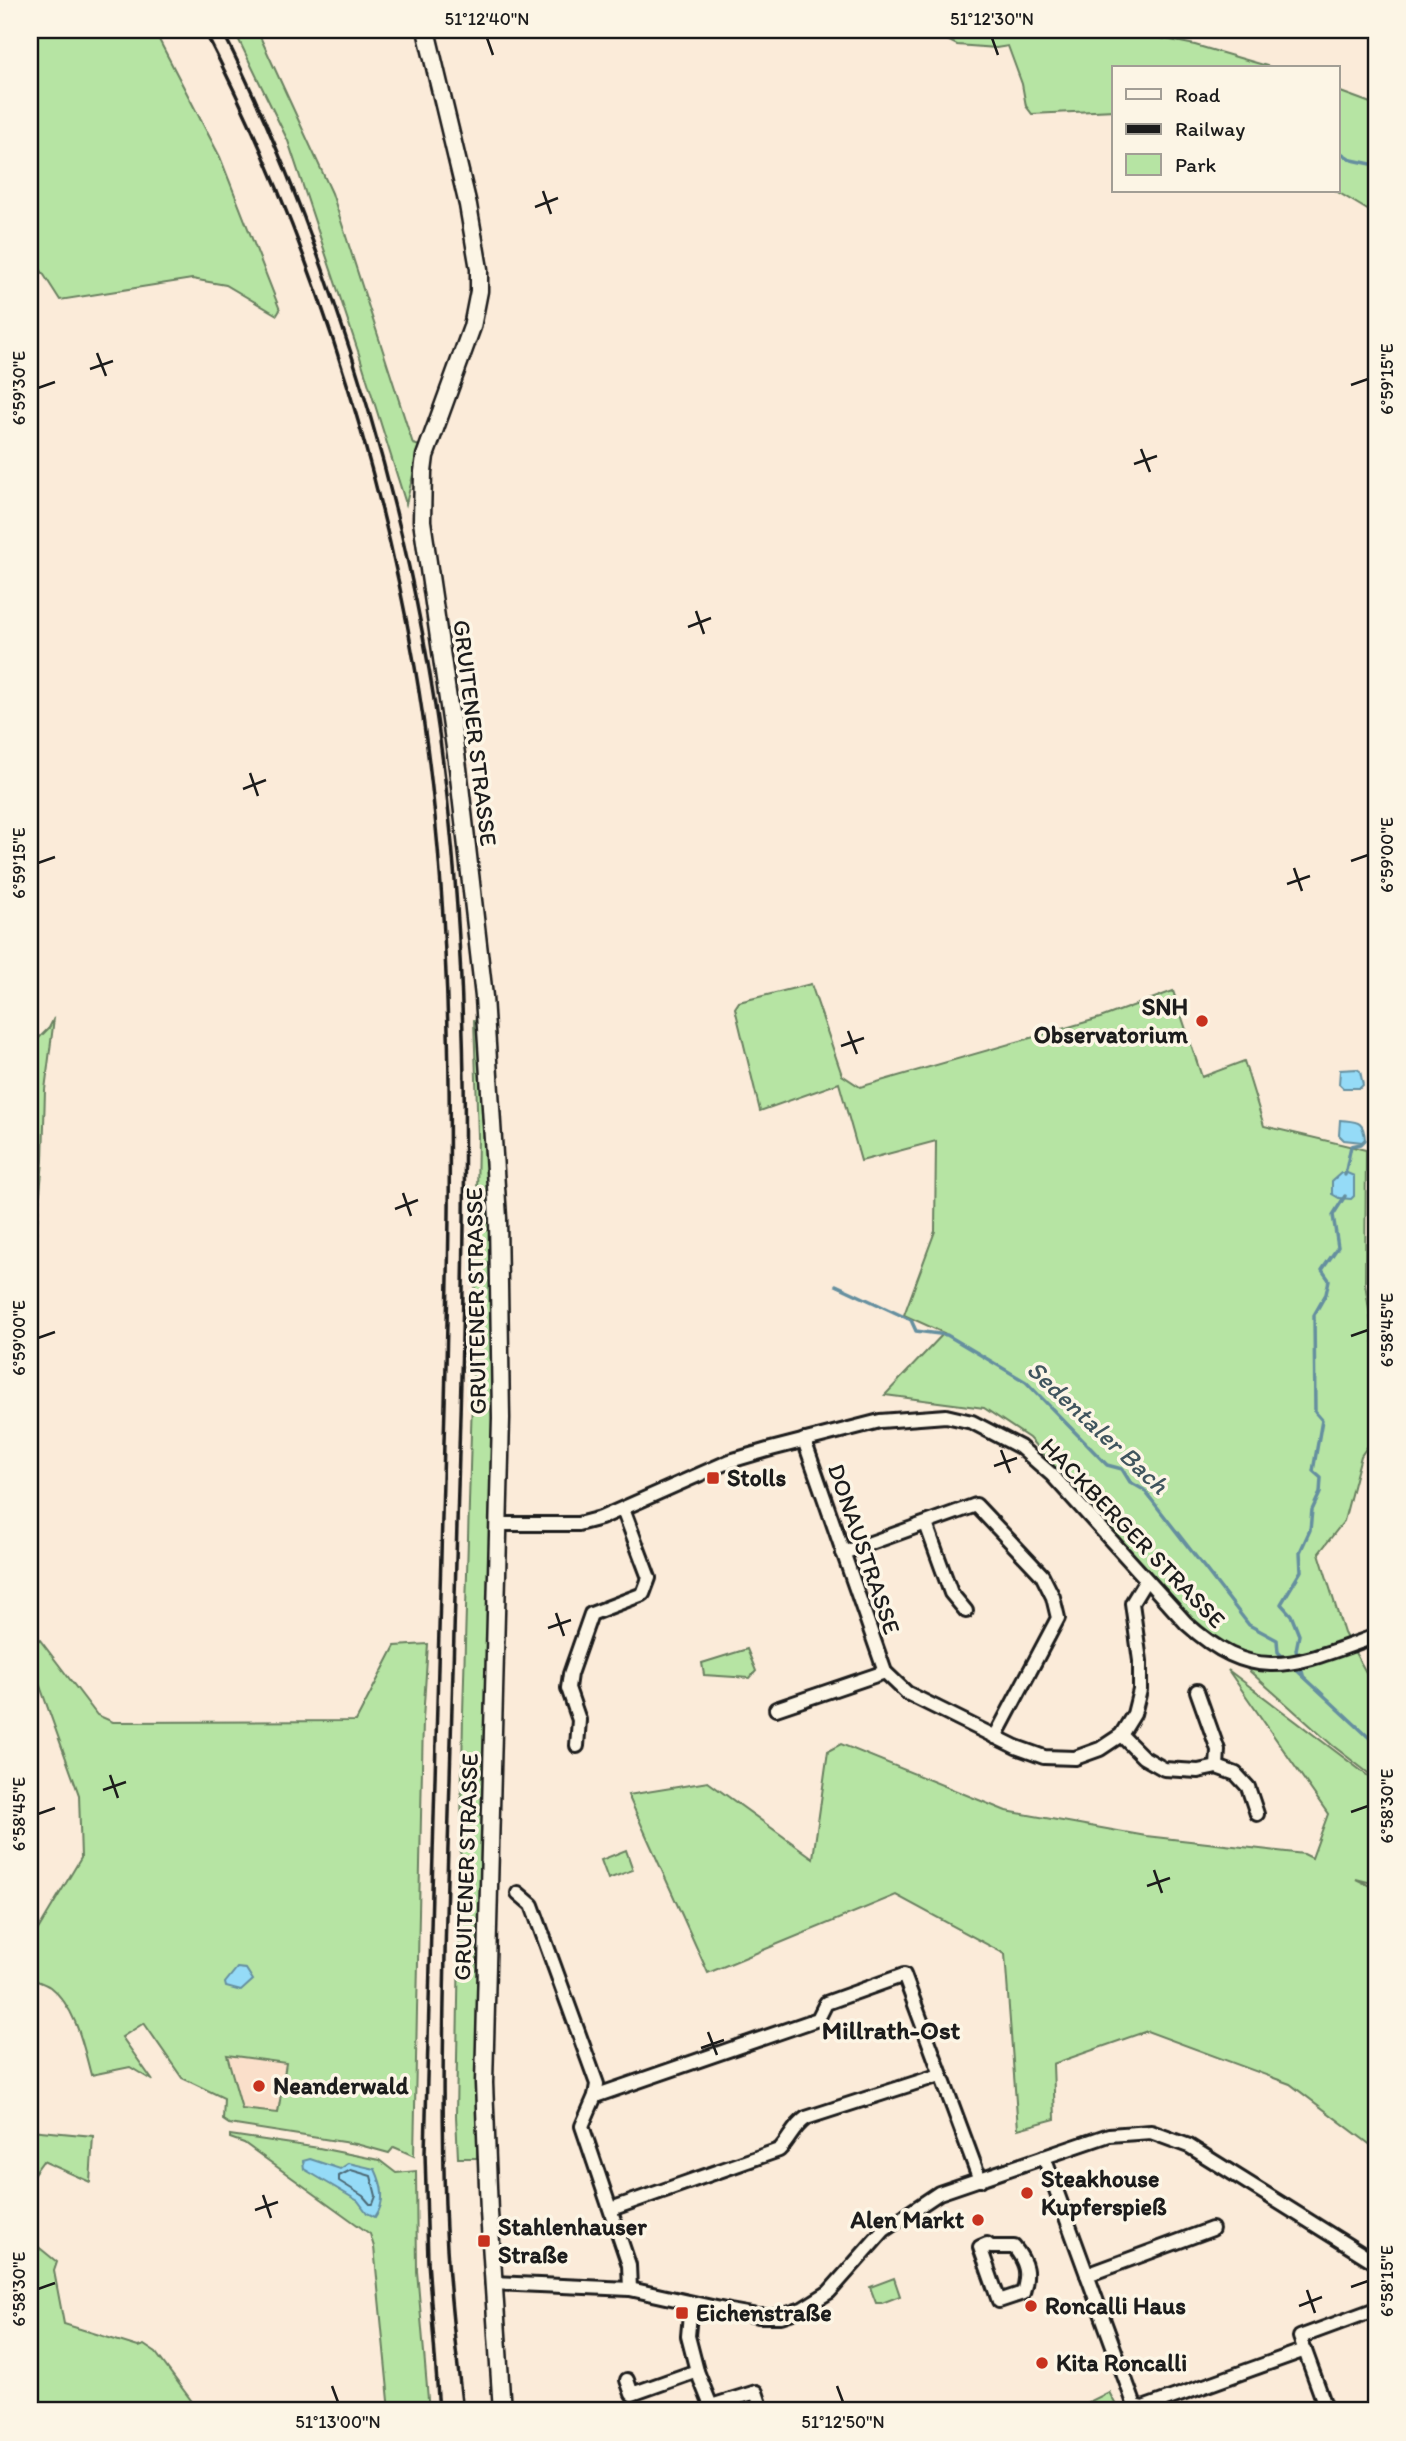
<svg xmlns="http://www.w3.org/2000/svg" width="1406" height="2441" viewBox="0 0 1406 2441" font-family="Itim,sans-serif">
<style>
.built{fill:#fadfca}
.green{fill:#b6e4a3;stroke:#698060;stroke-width:2;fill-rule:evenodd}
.water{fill:#95dbf7;stroke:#658f9f;stroke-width:2}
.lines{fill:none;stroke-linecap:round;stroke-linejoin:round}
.shore{stroke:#4c6874;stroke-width:2}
.stream{stroke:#658f9f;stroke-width:3.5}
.minor-casing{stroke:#1c1c1c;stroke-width:18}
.major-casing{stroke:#1c1c1c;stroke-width:21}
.minor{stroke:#fcf5e5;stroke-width:12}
.major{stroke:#fcf5e5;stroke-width:16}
.rail{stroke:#1c1c1c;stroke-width:3.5}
.ticks{fill:none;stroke:#1c1c1c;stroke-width:2.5}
.poi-dot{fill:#c8321e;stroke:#fcf5e5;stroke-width:2.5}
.labels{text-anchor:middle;stroke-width:7;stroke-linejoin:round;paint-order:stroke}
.street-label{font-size:24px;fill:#1c1c1c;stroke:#fcf5e5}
.poi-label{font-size:24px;font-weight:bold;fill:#1c1c1c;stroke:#fcf5e5;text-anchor:start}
.water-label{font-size:26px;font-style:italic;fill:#40555e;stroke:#fcf5e5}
.neighbourhood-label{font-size:26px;font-weight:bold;fill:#1c1c1c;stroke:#fcf5e5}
.neatline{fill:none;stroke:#1c1c1c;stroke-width:2.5}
.ticks-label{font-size:18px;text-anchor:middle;fill:#1c1c1c}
</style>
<rect width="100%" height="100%" fill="#fbebd9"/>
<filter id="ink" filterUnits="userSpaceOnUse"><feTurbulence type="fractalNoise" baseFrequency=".0143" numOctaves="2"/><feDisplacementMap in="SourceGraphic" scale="14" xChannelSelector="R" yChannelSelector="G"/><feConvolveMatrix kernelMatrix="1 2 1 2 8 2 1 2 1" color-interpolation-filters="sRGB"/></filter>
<g filter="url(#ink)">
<polygon class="built" points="226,2055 286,2062 278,2114 242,2109"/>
<g class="green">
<polygon points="30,30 154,30 220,157 280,310 277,315 226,285 192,279 60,300 30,253"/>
<polygon points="234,30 257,30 332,193 413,444 420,446 406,504 360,357 288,141"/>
<polygon points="928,30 1122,30 1195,45 1274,68 1114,68 1114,110 1032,114 1026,106 1022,84 1008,46 996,48 957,45"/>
<polygon points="1338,91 1376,105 1376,215 1336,191 1338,191"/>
<polygon points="811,984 842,1075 860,1087 1100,1018 1173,991 1202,1077 1244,1061 1264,1126 1366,1150 1365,1283 1376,1357 1376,1434 1361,1456 1344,1521 1319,1553 1344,1633 1376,1690 1376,1779 1332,1745 1196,1623 1029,1438 984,1408 885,1395 944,1333 904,1315 935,1231 936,1141 861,1161 839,1083 760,1111 735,1008 739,1002"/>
<polygon points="54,1018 45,1090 43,1161 30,1298 30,1047 49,1028"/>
<polygon points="481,1018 490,1144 497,1354 477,2158 458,2158 456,2116 463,1714 476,1257 478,1136 474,1020"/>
<path d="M30 1621 37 1636 97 1715 113 1722 356 1721 395 1646 428 1644 423 1719 414 2156 394 2147 389 2153 356 2144 229 2124 223 2120 224 2098 182 2078 144 2023 122 2037 153 2081 130 2067 91 2075C83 2045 76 2007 50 1987 44 1983 36 1981 30 1978V1943L81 1858 79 1795 30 1658V1640L36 1637 30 1627ZM227 2055 286 2063 278 2113 242 2109Z"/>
<polygon points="747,1649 756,1671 750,1678 704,1675 702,1663"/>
<polygon points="1228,1670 1376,1782 1376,1884 1356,1879 1374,1888 1376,1886 1376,2149 1290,2084 1147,2031 1053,2064 1055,2119 1018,2129 1005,1954 896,1895 708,1973 628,1795 708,1782 813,1858 828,1751 841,1744 1006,1811 1146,1836 1304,1854 1312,1858 1328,1814"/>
<polygon points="626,1850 633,1870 608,1879 601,1860"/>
<polygon points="30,2130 93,2136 90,2182 43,2161 30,2179"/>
<polygon points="230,2135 319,2148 379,2160 396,2173 416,2171 417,2271 429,2411 390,2411 374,2247 370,2234 244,2143 230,2138"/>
<polygon points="30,2240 57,2262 54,2271 64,2324 138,2347 144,2345 156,2353 199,2411 30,2411"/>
<polygon points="894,2278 900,2296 882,2303 876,2303 870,2287"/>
<polygon points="1109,2392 1119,2411 1071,2411"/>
</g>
<g class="water">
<polygon points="1357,1069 1360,1071 1363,1085 1360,1088 1343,1088 1339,1084 1340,1070"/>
<path d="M1340 1120C1357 1122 1364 1120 1365 1140L1362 1142 1344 1140 1339 1135Z"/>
<polygon points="1341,1173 1347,1173 1354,1176 1354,1196 1351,1199 1339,1198 1332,1194 1332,1181"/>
<polygon points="237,1968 246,1969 253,1980 241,1991 226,1987 225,1983"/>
<path d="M310 2159 340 2169 349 2163 375 2169C383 2186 386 2202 375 2217L367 2213 358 2201 304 2169 303 2161Z"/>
</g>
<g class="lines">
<polygon class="shore" points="351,2170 371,2176 376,2196 373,2204 370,2204 363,2196 339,2181 339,2176"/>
<g class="stream">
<polyline points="1338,151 1352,160 1376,165"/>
<polyline points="1345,1175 1351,1146 1361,1144 1365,1140"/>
<polyline points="836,1285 911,1320 916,1331 947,1335 1026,1382 1107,1465 1122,1469 1130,1482 1144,1490 1249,1625 1277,1640 1278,1652 1285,1659"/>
<polyline points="1291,1665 1376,1744"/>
<polyline points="1303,1675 1296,1650 1299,1635 1291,1615 1281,1604 1301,1571 1300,1552 1310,1530 1312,1510 1320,1493 1321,1478 1313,1471 1322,1420 1315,1412 1314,1315 1326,1294 1329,1280 1322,1270 1338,1247 1333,1215 1345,1196"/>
<polyline points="30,2399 35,2401"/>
</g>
<g class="minor-casing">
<g id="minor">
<polyline points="804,1440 885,1672 907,1693 1016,1747 1044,1757 1075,1758 1100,1749 1121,1735 1134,1714 1140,1690 1140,1661 1132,1603 1146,1580"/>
<path d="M499 1524H578L601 1518 730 1461 771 1449 880 1421 946 1416 972 1422 1020 1447 1052 1475 1186 1623C1256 1687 1297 1664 1376 1636"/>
<polyline points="926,1524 951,1593 966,1611"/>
<polyline points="843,1553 976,1505 1042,1575 1053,1597 1058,1618 995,1737"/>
<polyline points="1197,1691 1218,1750 1217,1767"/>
<polyline points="776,1709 885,1672"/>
<polyline points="1121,1735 1143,1757 1164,1769 1198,1771 1217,1767 1236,1774 1248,1787 1257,1814"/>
<polyline points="577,1746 579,1720 568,1688 570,1674 591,1614 643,1594 649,1578 623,1509"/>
<polyline points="518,1893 532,1905 597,2084 595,2096 582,2126 629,2265 630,2289"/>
<polyline points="595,2096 818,2019 826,2003 904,1975 980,2180"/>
<polyline points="1044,2157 1135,2406 1143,2408 1305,2350"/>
<path d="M611 2209 779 2150C790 2139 793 2127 806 2118L940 2075"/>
<path d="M987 2244 991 2247H1014C1027 2263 1029 2273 1023 2293L999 2301 980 2247Z"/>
<polyline points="1087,2275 1212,2229"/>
<polyline points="492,2283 630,2289 730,2311 758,2316 781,2316 802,2309 829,2292 884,2230 939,2193 1109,2135 1151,2132 1189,2146 1376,2263"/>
<polyline points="691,2303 688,2336 697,2371 711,2406 756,2392 762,2410"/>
<polyline points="627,2380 632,2394 697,2371"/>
<polyline points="1327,2411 1300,2337 1376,2309"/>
</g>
</g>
<g class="major-casing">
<polyline id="major" points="426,30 468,205 479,269 479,291 472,327 425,456 423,472 422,521 458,768 484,997 498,1218 501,1418 484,2083 489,2212 502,2411"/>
</g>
<use href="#minor" class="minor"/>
<use href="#major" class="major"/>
<g class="rail">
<path d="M204 30C304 223 378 452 415 667 461 934 450 1210 443 1480 437 1704 429 1928 425 2153L428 2261 439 2411"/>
<path d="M222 30C266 117 302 207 333 299 389 461 428 625 447 796 469 989 466 1185 461 1379 457 1512 453 1646 450 1780 446 1922 440 2063 445 2205 447 2274 455 2343 463 2411"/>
</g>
</g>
</g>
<path class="ticks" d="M487 38 493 55M992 38 998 55M543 191 551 214M535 207 558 198M97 353 106 376M90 369 113 361M1351 385 1368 379M38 388 55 382M1141 449 1150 472M1134 464 1157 456M696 611 704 634M688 627 711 618M250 773 258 796M243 789 266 780M1351 861 1368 855M38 863 55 857M1294 868 1302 891M1287 884 1310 876M848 1031 857 1054M841 1046 864 1038M403 1193 411 1216M395 1209 418 1200M1351 1336 1368 1330M38 1338 55 1332M1001 1450 1010 1473M994 1466 1017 1458M556 1613 564 1636M548 1628 571 1620M110 1775 118 1798M103 1790 126 1782M1351 1812 1368 1806M38 1814 55 1808M1154 1870 1162 1893M1147 1886 1170 1878M708 2032 717 2055M701 2048 724 2040M263 2195 271 2218M255 2210 278 2202M1351 2287 1368 2281M38 2289 55 2283M1307 2290 1315 2313M1299 2306 1322 2297M332 2386 338 2402M837 2386 843 2402"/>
<g class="poi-dot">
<circle cx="1202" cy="1021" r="7"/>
<rect x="706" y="1471" width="14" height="14" rx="3.5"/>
<circle cx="259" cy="2086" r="7"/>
<circle cx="1027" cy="2193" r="7"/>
<circle cx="978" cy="2220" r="7"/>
<rect x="477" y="2234" width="14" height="14" rx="3.5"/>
<circle cx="1031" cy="2306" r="7"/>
<rect x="675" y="2306" width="14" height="14" rx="3.5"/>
<circle cx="1042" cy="2363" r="7"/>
</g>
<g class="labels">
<g class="street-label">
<text transform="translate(475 733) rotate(83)" y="8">GRUITENER STRASSE</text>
<text transform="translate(476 1301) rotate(-91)" y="8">GRUITENER STRASSE</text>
<text transform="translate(1133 1533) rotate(46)" y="8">HACKBERGER STRASSE</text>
<text transform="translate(864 1549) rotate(71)" y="8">DONAUSTRASSE</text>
<text transform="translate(466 1867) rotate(-88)" y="8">GRUITENER STRASSE</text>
</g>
<g class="poi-label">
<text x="1188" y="1015" text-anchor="end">SNH<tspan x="1188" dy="28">Observatorium</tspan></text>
<text x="727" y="1486">Stolls</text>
<text x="273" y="2094">Neanderwald</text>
<text x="1041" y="2187">Steakhouse<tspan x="1041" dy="28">Kupferspieß</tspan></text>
<text x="964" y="2228" text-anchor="end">Alen Markt</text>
<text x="498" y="2235">Stahlenhauser<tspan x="498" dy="28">Straße</tspan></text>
<text x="1045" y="2314">Roncalli Haus</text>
<text x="696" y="2321">Eichenstraße</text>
<text x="1056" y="2371">Kita Roncalli</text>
</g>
<g class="water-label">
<text transform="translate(1098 1427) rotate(43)" y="9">Sedentaler Bach</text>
</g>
<g class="neighbourhood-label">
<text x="891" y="2039">Millrath-Ost</text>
</g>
</g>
<rect width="1406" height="2441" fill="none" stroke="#fcf5e5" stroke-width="77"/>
<rect x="1112" y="66" width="228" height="126" fill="#fcf5e5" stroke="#a29e95" stroke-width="2"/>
<rect x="1126" y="89" width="35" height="10" fill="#fcf5e5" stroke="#a29e95" stroke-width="2"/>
<text x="1175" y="102" font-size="21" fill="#1c1c1c">Road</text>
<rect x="1126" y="124" width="35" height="10" fill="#1c1c1c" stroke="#a29e95" stroke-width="2"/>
<text x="1175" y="136" font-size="21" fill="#1c1c1c">Railway</text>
<rect x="1126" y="154" width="35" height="21" fill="#b6e4a3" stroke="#a29e95" stroke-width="2"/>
<text x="1175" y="172" font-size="21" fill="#1c1c1c">Park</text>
<rect x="38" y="38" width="1330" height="2364" class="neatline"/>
<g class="ticks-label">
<text x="487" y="25">51°12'40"N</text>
<text x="992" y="25">51°12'30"N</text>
<text transform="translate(1387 379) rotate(-90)" y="6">6°59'15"E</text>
<text transform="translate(19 388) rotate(-90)" y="6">6°59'30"E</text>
<text transform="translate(1387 855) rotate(-90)" y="6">6°59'00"E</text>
<text transform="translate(19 863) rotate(-90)" y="6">6°59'15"E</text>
<text transform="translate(1387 1330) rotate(-90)" y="6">6°58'45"E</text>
<text transform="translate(19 1338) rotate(-90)" y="6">6°59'00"E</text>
<text transform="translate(1387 1806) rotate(-90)" y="6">6°58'30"E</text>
<text transform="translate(19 1814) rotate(-90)" y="6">6°58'45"E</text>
<text transform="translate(1387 2281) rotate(-90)" y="6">6°58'15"E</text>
<text transform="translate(19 2289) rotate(-90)" y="6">6°58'30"E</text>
<text x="338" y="2428">51°13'00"N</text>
<text x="843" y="2428">51°12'50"N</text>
</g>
</svg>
